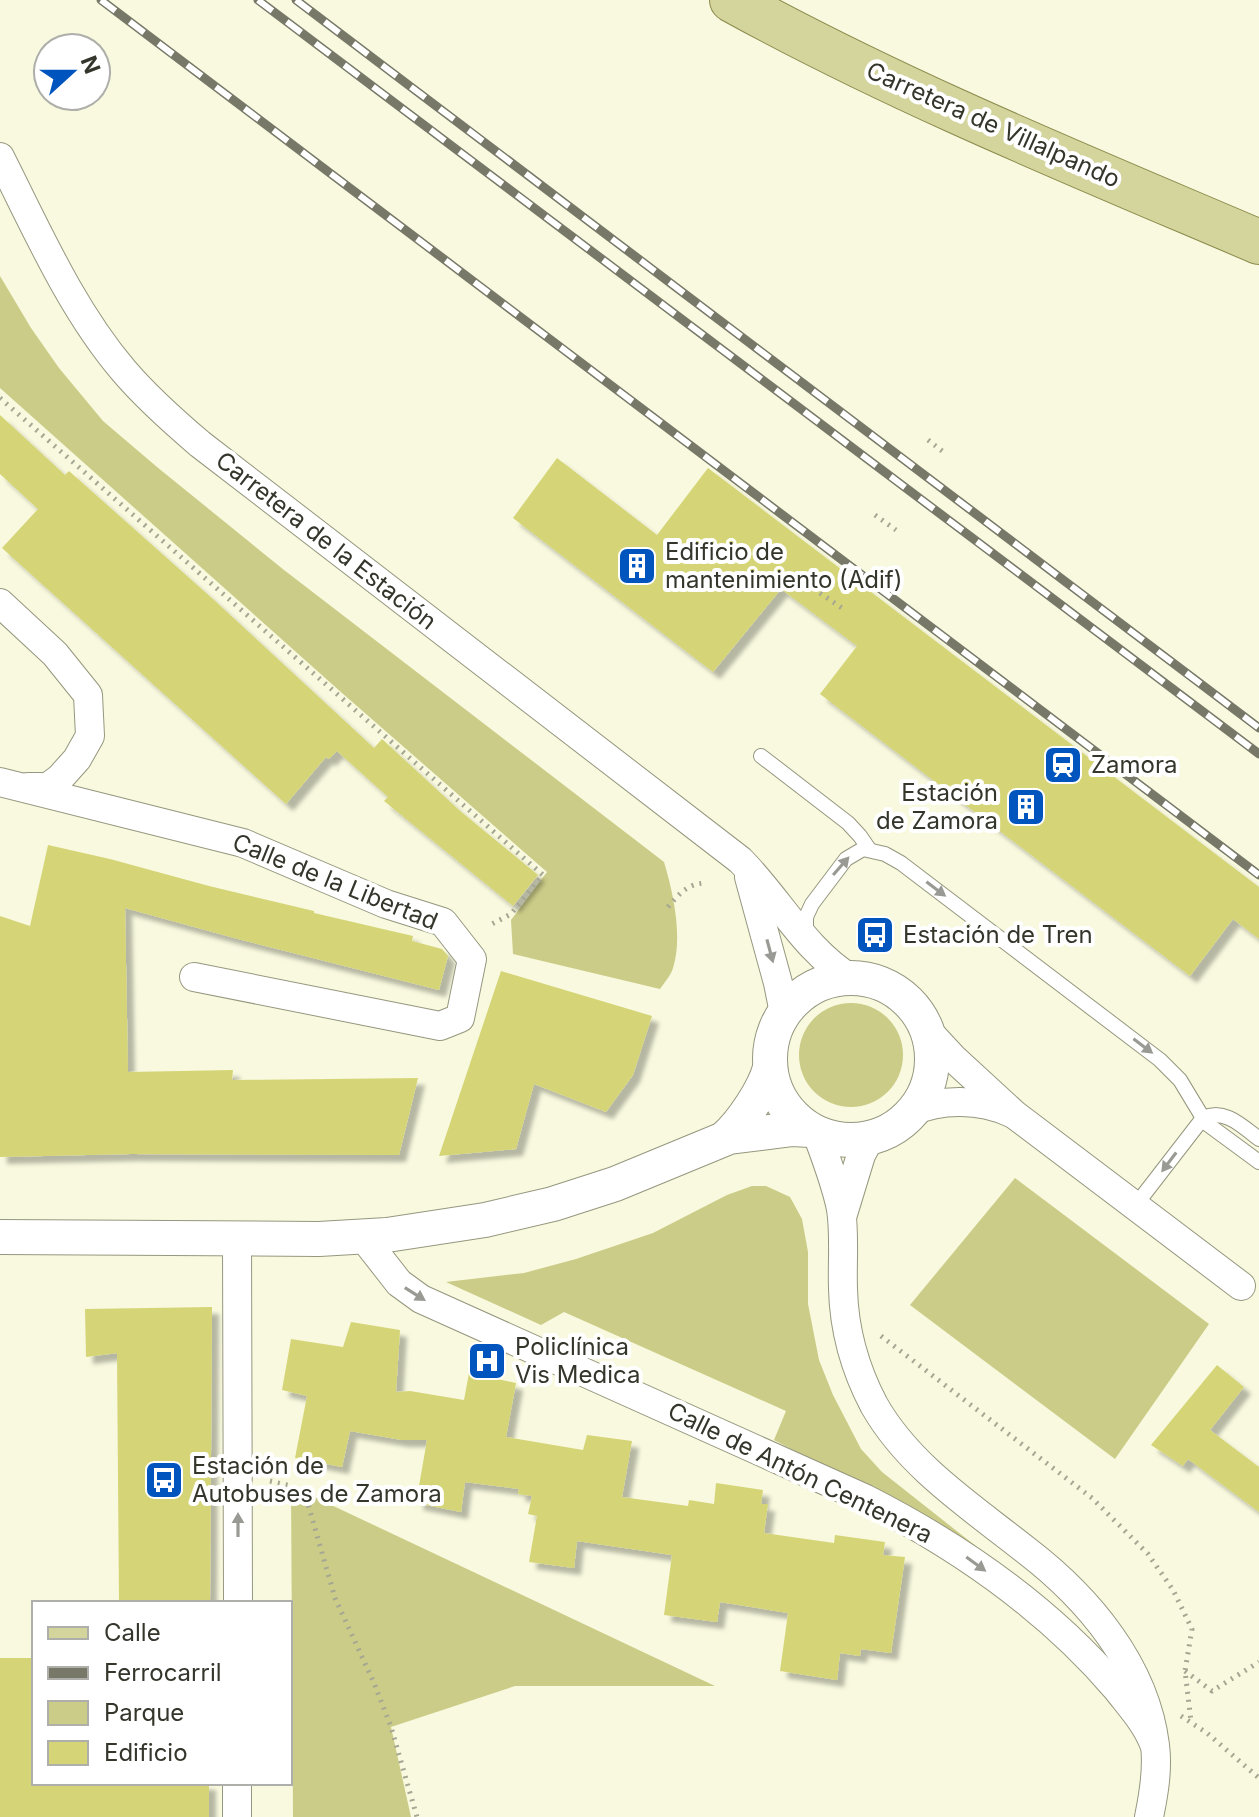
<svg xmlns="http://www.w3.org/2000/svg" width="1259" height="1817" viewBox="0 0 1259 1817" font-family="Inter,sans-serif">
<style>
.green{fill:#cbcc87}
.building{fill:#d5d577;filter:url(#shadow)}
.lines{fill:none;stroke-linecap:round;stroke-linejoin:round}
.service-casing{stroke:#96977f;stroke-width:16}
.minor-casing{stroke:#96977f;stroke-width:30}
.tertiary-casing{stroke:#96977f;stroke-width:36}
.primary-casing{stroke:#8a8a4b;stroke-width:46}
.path{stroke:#a6a793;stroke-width:5;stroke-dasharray:2 6;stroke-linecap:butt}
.service{stroke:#fff;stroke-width:14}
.minor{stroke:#fff;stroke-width:28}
.tertiary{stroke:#fff;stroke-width:34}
.primary{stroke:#d4d49d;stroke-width:44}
.rail-casing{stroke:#777868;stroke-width:9}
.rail{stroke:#fff;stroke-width:6;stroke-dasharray:18;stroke-linecap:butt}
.oneway{fill:#9a9a95}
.labels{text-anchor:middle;stroke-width:8;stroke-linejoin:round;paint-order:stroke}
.street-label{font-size:24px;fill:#34352b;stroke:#fff}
.poi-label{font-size:24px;fill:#34352b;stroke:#fff;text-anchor:start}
</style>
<defs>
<filter id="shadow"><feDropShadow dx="7" dy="7" stdDeviation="2" flood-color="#0004"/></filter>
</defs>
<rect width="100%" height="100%" fill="#f8f9de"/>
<g class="green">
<path d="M0 276 31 328 59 368 103 421 157 467 284 570 664 862C673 892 683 937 673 968 671 975 664 983 660 989L513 954 511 920 547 872 342 693 0 388Z"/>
<circle cx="851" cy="1055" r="52"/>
<polygon points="1015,1178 1209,1324 1115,1459 910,1305"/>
<polygon points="752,1186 766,1186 790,1197 802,1219 808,1252 808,1304 819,1360 833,1395 861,1449 882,1472 977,1547 774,1440 786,1411 564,1312 541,1325 446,1282 524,1273 576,1259 653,1233 727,1195"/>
<polygon points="291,1486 715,1686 515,1686 391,1727 411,1817 293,1817"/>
</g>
<g class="building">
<polygon points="0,415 65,475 69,471 214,600 374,748 382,739 459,810 538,875 513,906 384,801 388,797 337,751 329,759 326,757 286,804 2,548 38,509 0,474"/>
<polygon points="557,458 657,535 708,468 1259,887 1259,939 1233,919 1190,976 820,694 857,646 781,589 713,672 513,518"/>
<polygon points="48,845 110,859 209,886 314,911 314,913 413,936 412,941 442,949 448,956 439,990 238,939 125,908 128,1072 233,1070 232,1080 418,1078 399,1155 130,1154 0,1157 0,916 30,926"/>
<polygon points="501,971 652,1016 633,1075 606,1112 534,1084 516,1149 439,1156"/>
<polygon points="212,1307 210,1603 119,1603 117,1353 86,1357 85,1309"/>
<polygon points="351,1322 400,1330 396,1392 410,1391 464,1400 469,1373 516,1383 506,1437 583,1450 587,1435 632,1441 622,1497 688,1506 689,1500 714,1504 716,1483 763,1490 761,1504 768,1504 764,1533 834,1543 835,1535 885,1542 883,1555 905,1557 891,1653 861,1649 860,1656 840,1653 837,1680 780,1671 788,1613 720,1602 717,1622 664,1615 672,1555 577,1541 574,1568 529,1562 537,1516 528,1514 532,1496 518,1494 519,1489 465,1482 461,1512 416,1503 427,1440 402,1440 350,1431 342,1467 295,1458 307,1396 282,1390 291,1339 343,1347"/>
<polygon points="1217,1365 1244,1387 1210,1430 1259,1467 1259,1512 1188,1459 1183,1466 1151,1445"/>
<polygon points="0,1658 34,1658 34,1783 209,1783 209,1817 0,1817"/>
</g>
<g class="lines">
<g class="service-casing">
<g id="service">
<polyline points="761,756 848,823 860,836 869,849"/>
<polyline points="806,933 806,917 812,904 846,859 863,849 885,854 901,863 1160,1060 1180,1080 1206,1123 1259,1162"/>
<path d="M1135 1206 1203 1118C1225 1108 1242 1126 1259 1139"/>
</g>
</g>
<g class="minor-casing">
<g id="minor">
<path d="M0 157C37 230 71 309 124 371 147 398 173 421 200 444L740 860C779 899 804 950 852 979"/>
<polyline points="0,603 55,654 88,695 90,736 77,759 60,778 48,787 28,787"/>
<polyline points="0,782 243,843 386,904 443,922 472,959 460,1018 440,1026 194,977"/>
<polyline points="749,877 778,983 784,1013"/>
<polyline points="927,1030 953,1058 1015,1115 1241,1286"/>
<path d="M911 1112C941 1098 981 1099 1011 1113"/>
<path d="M817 1134C826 1158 836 1184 841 1209 845 1235 842 1262 843 1289 844 1329 855 1369 874 1405 909 1467 973 1508 1027 1551 1088 1598 1145 1665 1155 1745 1158 1769 1154 1793 1149 1817"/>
<polyline points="843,1214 861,1155 870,1138"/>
<path d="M363 1237 399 1283 421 1299 866 1499C960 1547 1048 1608 1117 1689 1131 1707 1146 1723 1154 1744"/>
<polyline points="237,1238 238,1603"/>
<polyline points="237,1817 237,1783"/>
</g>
</g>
<g class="tertiary-casing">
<g id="tertiary">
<circle cx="851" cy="1059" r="81"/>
<path d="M725 1138C742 1123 764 1090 770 1068"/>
<polyline points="0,1237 319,1239 387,1235 485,1220 553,1204 615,1184 729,1137 793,1129 810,1130"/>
</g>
</g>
<g class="primary-casing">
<path id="primary" d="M732 0C901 93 1081 166 1259 242"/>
</g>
<g class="path">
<polyline points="0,398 543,875 511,914 488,926"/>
<polyline points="928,440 946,454"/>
<polyline points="875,515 896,530"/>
<polyline points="820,593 842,608"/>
<path d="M668 907C679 894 687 884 705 883"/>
<polyline points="881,1336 1092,1498 1148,1554 1173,1590 1192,1629 1185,1671 1191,1721"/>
<polyline points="270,1481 291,1486 308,1504 335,1598 374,1683 391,1727 417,1817"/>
<polyline points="1185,1671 1212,1691 1259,1662"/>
<polyline points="1181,1716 1207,1733 1259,1778"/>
</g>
<use href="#service" class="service"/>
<use href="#minor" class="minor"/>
<use href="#tertiary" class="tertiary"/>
<use href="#primary" class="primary"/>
<g class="rail-casing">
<g id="rail">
<polyline points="101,0 1259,875"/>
<polyline points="258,0 1259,754"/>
<polyline points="296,0 1259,728"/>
</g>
</g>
<use href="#rail" class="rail"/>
</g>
<defs><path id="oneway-solid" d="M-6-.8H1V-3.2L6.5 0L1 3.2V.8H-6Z" transform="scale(2)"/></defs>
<g class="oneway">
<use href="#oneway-solid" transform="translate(841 866) rotate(-49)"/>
<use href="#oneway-solid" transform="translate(936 889) rotate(37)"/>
<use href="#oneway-solid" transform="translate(770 951) rotate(75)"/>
<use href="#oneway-solid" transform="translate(1143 1046) rotate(37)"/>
<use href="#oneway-solid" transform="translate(1169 1162) rotate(127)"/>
<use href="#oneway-solid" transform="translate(415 1294) rotate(32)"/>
<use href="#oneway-solid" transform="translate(238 1525) rotate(-90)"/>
<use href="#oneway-solid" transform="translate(976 1564) rotate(36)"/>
</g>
<defs>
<g id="building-square" transform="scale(2)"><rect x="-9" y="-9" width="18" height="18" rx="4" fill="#0054be" stroke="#fff"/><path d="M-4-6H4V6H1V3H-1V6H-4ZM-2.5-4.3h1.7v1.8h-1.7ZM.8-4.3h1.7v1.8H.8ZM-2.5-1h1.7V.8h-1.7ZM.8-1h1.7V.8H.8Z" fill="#fff"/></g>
<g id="station-square" transform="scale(2)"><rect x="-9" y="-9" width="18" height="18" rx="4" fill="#0054be" stroke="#fff"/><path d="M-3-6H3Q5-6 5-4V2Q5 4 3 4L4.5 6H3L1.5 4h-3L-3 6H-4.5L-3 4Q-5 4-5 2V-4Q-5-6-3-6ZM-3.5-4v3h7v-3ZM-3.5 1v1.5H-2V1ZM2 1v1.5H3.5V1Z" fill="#fff"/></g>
<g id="bus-square" transform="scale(2)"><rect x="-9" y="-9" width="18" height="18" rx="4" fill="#0054be" stroke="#fff"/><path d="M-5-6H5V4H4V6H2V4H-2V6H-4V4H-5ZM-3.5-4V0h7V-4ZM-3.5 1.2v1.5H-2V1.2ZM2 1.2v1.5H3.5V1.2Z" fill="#fff"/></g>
<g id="hospital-square" transform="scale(2)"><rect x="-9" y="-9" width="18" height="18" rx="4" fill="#0054be" stroke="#fff"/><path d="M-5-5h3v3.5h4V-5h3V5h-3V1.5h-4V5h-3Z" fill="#fff"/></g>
</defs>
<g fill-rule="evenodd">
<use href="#building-square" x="637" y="566"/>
<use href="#station-square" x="1063" y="765"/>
<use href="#building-square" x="1026" y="807"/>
<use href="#bus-square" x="875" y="935"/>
<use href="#hospital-square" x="487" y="1361"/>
<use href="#bus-square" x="164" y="1480"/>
</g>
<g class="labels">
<g class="street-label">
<text transform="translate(993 125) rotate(24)" y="8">Carretera de Villalpando</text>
<text transform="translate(326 541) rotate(38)" y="8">Carretera de la Estación</text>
<text transform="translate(335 882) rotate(22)" y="8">Calle de la Libertad</text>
<text transform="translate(800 1473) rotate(26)" y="8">Calle de Antón Centenera</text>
</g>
<g class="poi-label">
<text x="665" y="560">Edificio de<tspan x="665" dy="28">mantenimiento (Adif)</tspan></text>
<text x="1091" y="773">Zamora</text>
<text x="998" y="801" text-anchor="end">Estación<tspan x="998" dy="28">de Zamora</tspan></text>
<text x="903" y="943">Estación de Tren</text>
<text x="515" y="1355">Policlínica<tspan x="515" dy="28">Vis Medica</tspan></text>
<text x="192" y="1474">Estación de<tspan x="192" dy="28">Autobuses de Zamora</tspan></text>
</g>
</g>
<rect x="32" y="1601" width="260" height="184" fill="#ffffff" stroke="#aeaeaa" stroke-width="2"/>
<rect x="48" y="1627" width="40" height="12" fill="#d4d49d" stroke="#aeaeaa" stroke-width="2"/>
<text x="104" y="1641" font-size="24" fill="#34352b">Calle</text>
<rect x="48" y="1667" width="40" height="12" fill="#777868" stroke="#aeaeaa" stroke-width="2"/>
<text x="104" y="1681" font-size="24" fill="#34352b">Ferrocarril</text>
<rect x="48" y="1701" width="40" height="24" fill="#cbcc87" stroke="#aeaeaa" stroke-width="2"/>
<text x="104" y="1721" font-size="24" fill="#34352b">Parque</text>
<rect x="48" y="1741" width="40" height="24" fill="#d5d577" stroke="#aeaeaa" stroke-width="2"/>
<text x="104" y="1761" font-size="24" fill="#34352b">Edificio</text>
<g transform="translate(72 72) rotate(69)"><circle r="38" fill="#ffffff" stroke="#aeaeaa" stroke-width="2"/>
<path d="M0-6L14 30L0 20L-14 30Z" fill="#0054be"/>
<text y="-12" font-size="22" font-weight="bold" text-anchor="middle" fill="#34352b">N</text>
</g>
</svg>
